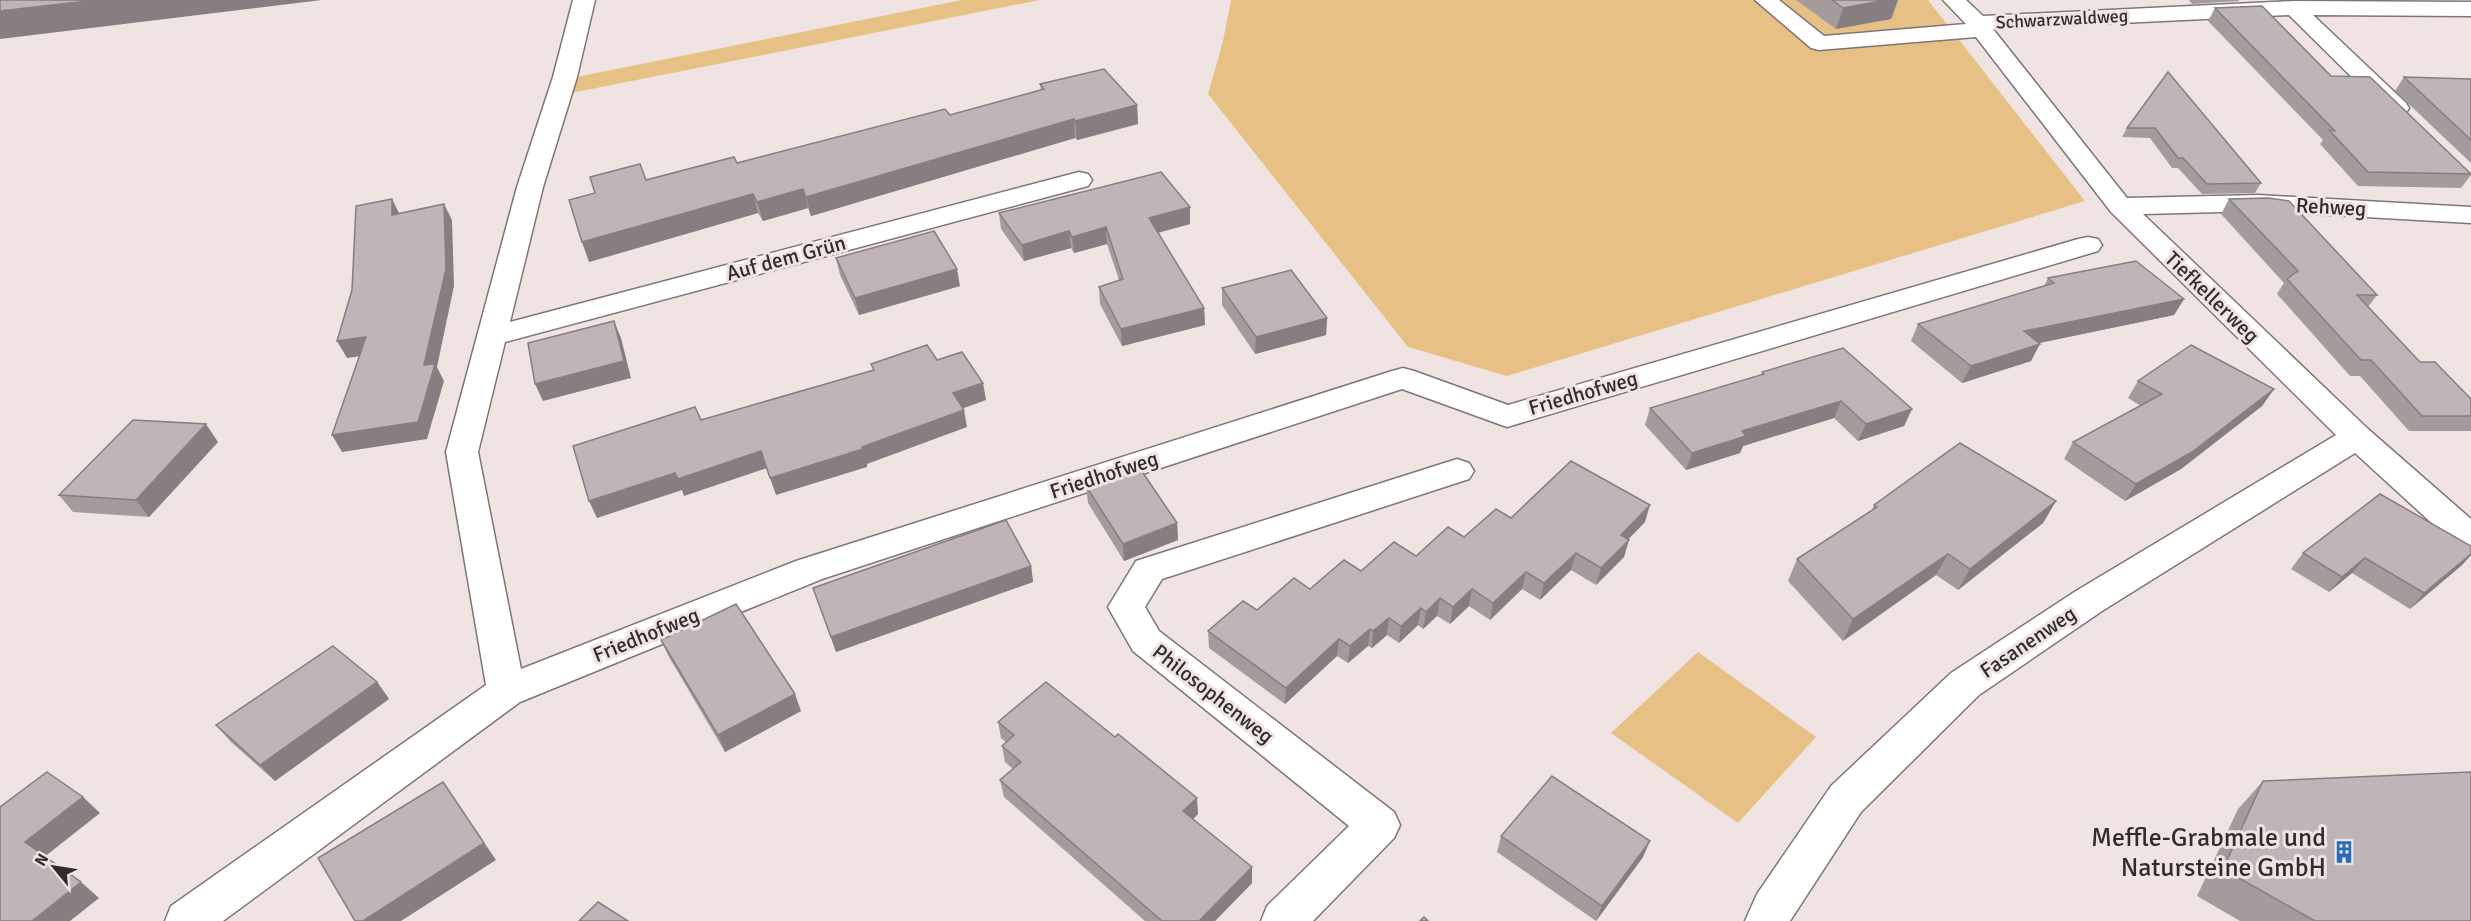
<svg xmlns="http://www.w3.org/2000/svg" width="2471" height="921" viewBox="0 0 2471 921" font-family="Signika,sans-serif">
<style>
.green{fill:#e7c086}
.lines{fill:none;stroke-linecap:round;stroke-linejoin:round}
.minor-casing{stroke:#7f7574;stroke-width:3}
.minor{fill:#fff;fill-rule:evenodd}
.wall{fill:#a49b9d}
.shaded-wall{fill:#867e80}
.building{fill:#bfb4b7;stroke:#867e80;stroke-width:1.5}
.labels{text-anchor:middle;stroke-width:6;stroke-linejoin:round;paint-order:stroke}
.far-street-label{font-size:18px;fill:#302c2b;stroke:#f0e4e3}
.street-label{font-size:21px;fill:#302c2b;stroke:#f0e4e3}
.near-poi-label{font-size:26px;fill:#302c2b;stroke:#f0e4e3;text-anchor:end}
</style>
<rect width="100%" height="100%" fill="#f0e4e3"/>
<g class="green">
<polygon points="962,0 1040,0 566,94 574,79 581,76"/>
<polygon points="1231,0 1928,0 2085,201 1507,376 1408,347 1208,94 1223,41"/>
<polygon points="1698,652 1816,737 1738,823 1611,733"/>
</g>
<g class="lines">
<g class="minor-casing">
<g id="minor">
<polygon points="573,0 595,0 577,77 543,187 510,322 1079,172 1088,174 1092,180 1088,186 505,342 478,452 521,669 796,561 1392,371 1403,368 1414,371 1508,405 2078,239 2088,237 2098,239 2102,245 2098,251 1507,427 1402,389 822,579 520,702 223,921 165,921 171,906 486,685 446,452 517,187 553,77"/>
<polygon points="1755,0 1779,0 1824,36 1966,24 1943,0 1966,0 1983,16 2294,1 2471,2 2471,16 2313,15 2406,103 2409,108 2406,113 2397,115 2388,113 2289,15 1993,29 2127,198 2259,195 2471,207 2471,223 2259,211 2143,214 2368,429 2471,519 2471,552 2459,548 2355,453 2102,611 1979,695 1861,812 1790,921 1745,921 1757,894 1831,786 1951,673 2076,591 2336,435 2111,212 1976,37 1819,50 1811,48"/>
<polygon points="1457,459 1469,463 1474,471 1469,479 1162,579 1145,607 1159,631 1394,812 1400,825 1394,838 1313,921 1261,921 1267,906 1349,826 1133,651 1108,607 1136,561"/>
</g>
</g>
<use href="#minor" class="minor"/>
</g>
<g class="wall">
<polygon points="1796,0 1898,0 1891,19 1836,29"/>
<polygon points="2189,0 2239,0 2239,1 2192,4"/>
<polygon points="2215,8 2331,76 2471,175 2461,188 2358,186 2320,144 2323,140 2208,21"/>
<polygon points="2168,72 2261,183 2255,193 2202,194 2178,168 2172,168 2150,138 2122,137 2127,128"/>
<polygon points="2404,77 2471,79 2471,163 2395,91"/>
<polygon points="1040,84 1137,105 1138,124 1077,140 1075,138 811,216 808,208 763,221 758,213 589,262 595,193 646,180 737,163 950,115 1041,90"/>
<polygon points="2229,199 2377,295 2368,307 2420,362 2471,399 2471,431 2409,431 2360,376 2350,376 2277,294 2284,283 2221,214"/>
<polygon points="999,213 1190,224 1158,233 1204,308 1205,325 1122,346 1100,304 1099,287 1119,280 1107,244 1074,253 1071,248 1024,261 1001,229"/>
<polygon points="836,258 960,286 859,315 840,275"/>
<polygon points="2048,278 2184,299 2174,315 2039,343 2031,361 1962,383 1911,341 1918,324 2044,286"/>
<polygon points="1222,288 1327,318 1326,335 1255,354 1222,305"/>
<polygon points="1762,372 1912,409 1904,426 1858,441 1834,418 1743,446 1740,453 1686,470 1645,425 1650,408 1762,375"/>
<polygon points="2138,381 2274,389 2262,406 2181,469 2125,501 2064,459 2073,442 2141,406 2128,398"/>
<polygon points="218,442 149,517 73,512 59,495"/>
<polygon points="1086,486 1177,523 1178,540 1124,561 1088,503"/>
<polygon points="2056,501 2043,523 1958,590 1936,575 1843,641 1788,581 1797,559 1872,510 1874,505"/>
<polygon points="1511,518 1645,522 1628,539 1624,557 1596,585 1571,570 1540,600 1522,589 1490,620 1469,606 1450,624 1437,616 1423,629 1418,625 1399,643 1387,635 1372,648 1368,646 1348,663 1337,656 1285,704 1209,648 1208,631 1310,589 1361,571 1416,556"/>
<polygon points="2471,546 2471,555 2462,565 2410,609 2352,573 2329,592 2291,569 2303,553"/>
<polygon points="1031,566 1033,582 836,652 813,588"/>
<polygon points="661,640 801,711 725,752 669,657"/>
<polygon points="377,682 389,699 275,781 231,742 216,725"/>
<polygon points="998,722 1198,814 1193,819 1252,883 1215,921 1145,921 1004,797 1000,780 1013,769 1005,762 1002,746 1006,742 1001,738"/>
<polygon points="2263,781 2471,921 2240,921 2197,896 2238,809"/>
<polygon points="1501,836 1643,857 1596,921 1497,852"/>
</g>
<g class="shaded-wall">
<polygon points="96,0 322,0 0,39 0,11"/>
<polygon points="1886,0 1898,0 1891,19 1836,29 1843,8"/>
<polygon points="1137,105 1138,124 1077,140 1075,121"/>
<polygon points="1074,119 1075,138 811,216 806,197"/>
<polygon points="803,189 808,208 763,221 757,202"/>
<polygon points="753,194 758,213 589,262 582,242"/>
<polygon points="392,199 400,215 392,215"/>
<polygon points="444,204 452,220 454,286 437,367 444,381 427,439 342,452 332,435 424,365"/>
<polygon points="1190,207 1190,224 1149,235 1149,218"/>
<polygon points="1106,227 1107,244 1074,253 1072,237"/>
<polygon points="1069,231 1071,248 1024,261 1022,245"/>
<polygon points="957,269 960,286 859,315 855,298"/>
<polygon points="2184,299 2174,315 2015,348 2024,331"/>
<polygon points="1204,308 1205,325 1122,346 1121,329"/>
<polygon points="1327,318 1326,335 1255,354 1256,337"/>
<polygon points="614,321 621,338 631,378 543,401 535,384"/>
<polygon points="366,337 375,354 347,358 337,341"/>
<polygon points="2040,344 2031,361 1962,383 1971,366"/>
<polygon points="983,383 986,400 956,411 953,393"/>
<polygon points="2274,389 2262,406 2181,469 2125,501 2136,484"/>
<polygon points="1841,401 1834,418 1743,446 1740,453 1686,470 1692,453 1742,431"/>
<polygon points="1912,409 1904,426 1858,441 1866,424"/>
<polygon points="964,410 967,427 867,464 867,467 776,495 770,478 862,447"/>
<polygon points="206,424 218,442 149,517 136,500"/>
<polygon points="761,451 767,468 684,496 682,490 597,518 589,501 675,473"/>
<polygon points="2056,501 2043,523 1958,590 1970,569"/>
<polygon points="1650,505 1645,522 1616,552 1621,535"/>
<polygon points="1177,523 1178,540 1124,561 1123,544"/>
<polygon points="1629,540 1624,557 1596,585 1601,568"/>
<polygon points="1576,553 1571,570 1540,600 1544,583"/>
<polygon points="1948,554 1936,575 1843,641 1853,619"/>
<polygon points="2471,554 2471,555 2462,565 2410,609 2424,593"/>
<polygon points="2365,558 2352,573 2329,592 2342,577"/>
<polygon points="1031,566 1033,582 836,652 831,637"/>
<polygon points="1526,572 1522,589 1490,620 1493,603"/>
<polygon points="1472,589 1469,606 1450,624 1453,607"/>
<polygon points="1440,598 1437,616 1423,629 1426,612"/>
<polygon points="1421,608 1418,625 1399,643 1401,626"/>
<polygon points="1389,618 1387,635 1372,648 1373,631"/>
<polygon points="1370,629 1368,646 1348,663 1350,646"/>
<polygon points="1339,639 1337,656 1285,704 1286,688"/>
<polygon points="377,682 389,699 275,781 260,765"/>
<polygon points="795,694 801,711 725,752 718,735"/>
<polygon points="443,782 496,860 401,921 363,921"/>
<polygon points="83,797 100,813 43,858 25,842"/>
<polygon points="1197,798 1198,814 1184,828 1183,811"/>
<polygon points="1650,841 1643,857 1596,921 1602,906"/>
<polygon points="1252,867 1252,883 1215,921 1199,921"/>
<polygon points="81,882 99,898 70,921 32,921"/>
</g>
<g class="building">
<polygon points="0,0 96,0 0,11"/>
<polygon points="1832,0 1886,0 1843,8"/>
<polygon points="2262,6 2331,76 2370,77 2471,174 2368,172 2329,130 2335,131 2215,8"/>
<polygon points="1104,69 1137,105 1075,121 1074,119 806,197 803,189 757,202 753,194 582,242 569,200 595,193 590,177 640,164 646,180 734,157 737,163 945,109 950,115 1044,89 1040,84"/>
<polygon points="2168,72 2261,183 2207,184 2183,158 2178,158 2155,128 2127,128"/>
<polygon points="2404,77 2471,79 2471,140"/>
<polygon points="1161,172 1190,207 1149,218 1204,308 1121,329 1099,287 1123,279 1106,227 1072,237 1069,231 1022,245 999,213"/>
<polygon points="2268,198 2289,201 2377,295 2357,295 2420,362 2435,362 2471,399 2471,416 2422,416 2371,360 2361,360 2287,279 2298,271 2229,199"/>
<polygon points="392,199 392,215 444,204 446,269 424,365 435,364 418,422 332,435 366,337 337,341 352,290 356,206"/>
<polygon points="934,231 957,269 855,298 836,258"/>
<polygon points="2136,261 2184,299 2024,331 2040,344 1971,366 1918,324 2054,283 2048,278"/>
<polygon points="1291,270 1327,318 1256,337 1222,288"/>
<polygon points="614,321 624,361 535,384 528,343"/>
<polygon points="927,345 937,360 962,352 983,383 953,393 964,410 862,447 863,449 770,478 761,451 678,479 675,473 589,501 573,446 695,407 701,420 874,370 871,364"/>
<polygon points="2191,345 2274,389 2192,452 2136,484 2073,442 2162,394 2138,381"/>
<polygon points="1843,348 1912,409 1866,424 1841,401 1742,431 1746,436 1692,453 1650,408 1764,374 1762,372"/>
<polygon points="133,420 206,424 136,500 59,495"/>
<polygon points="1960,443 2056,501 1970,569 1948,554 1853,619 1797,559 1877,507 1874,505"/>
<polygon points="1571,461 1650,505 1621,535 1629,540 1601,568 1576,553 1544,583 1526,572 1493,603 1472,589 1453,607 1440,598 1426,612 1421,608 1401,626 1389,618 1373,631 1370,629 1350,646 1339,639 1286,688 1208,631 1243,601 1257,610 1294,578 1310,589 1344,560 1361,571 1394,542 1416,556 1448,527 1464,537 1496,509 1511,518"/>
<polygon points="1139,467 1177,523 1123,544 1086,486"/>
<polygon points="2380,494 2471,546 2471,554 2424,593 2365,558 2342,577 2303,553"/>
<polygon points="1006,520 1031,566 831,637 813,588"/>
<polygon points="736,604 795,694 718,735 661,640"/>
<polygon points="333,646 377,682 260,765 216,725"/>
<polygon points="1046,682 1115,737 1118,734 1197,798 1183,811 1252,867 1199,921 1162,921 1000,780 1021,762 1002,746 1014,735 998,722"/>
<polygon points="47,772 83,797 25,842 81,882 32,921 0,921 0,807"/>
<polygon points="2471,772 2471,921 2315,921 2223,869 2263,781"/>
<polygon points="1552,776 1650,841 1602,906 1501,836"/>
<polygon points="443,782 484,843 363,921 355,921 318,858"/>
<polygon points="598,902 628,921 579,921"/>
<polygon points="1424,917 1428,921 1420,921"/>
</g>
<defs>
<g id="building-bare" transform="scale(1.8)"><path d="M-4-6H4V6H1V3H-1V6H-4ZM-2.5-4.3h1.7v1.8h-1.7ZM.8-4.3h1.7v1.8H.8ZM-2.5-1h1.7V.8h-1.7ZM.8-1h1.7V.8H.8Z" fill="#246dbd" stroke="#f0e4e3" stroke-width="2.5" paint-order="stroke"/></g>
</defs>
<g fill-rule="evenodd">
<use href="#building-bare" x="2344" y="852"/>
</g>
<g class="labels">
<g class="far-street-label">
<text transform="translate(2062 19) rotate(-3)" y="6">Schwarzwaldweg</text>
</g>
<g class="street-label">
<text transform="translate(2331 207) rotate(3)" y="7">Rehweg</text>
<text transform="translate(786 258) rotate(-15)" y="7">Auf dem Grün</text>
<text transform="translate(2212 297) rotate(44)" y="7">Tiefkellerweg</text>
<text transform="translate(1583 393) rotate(-16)" y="7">Friedhofweg</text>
<text transform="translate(1104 475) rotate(-18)" y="7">Friedhofweg</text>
<text transform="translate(646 635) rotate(-22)" y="7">Friedhofweg</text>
<text transform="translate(2028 642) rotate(-34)" y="7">Fasanenweg</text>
<text transform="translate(1213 694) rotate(38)" y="7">Philosophenweg</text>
</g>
<g class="near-poi-label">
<text x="2326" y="846">Meffle-Grabmale und<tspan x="2326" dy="30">Natursteine GmbH</tspan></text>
</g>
</g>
<g transform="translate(54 867) rotate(300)" stroke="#f0e4e3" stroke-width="4.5" paint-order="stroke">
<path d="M0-4.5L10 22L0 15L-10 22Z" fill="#302c2b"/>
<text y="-9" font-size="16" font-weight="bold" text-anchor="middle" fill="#302c2b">N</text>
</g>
</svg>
